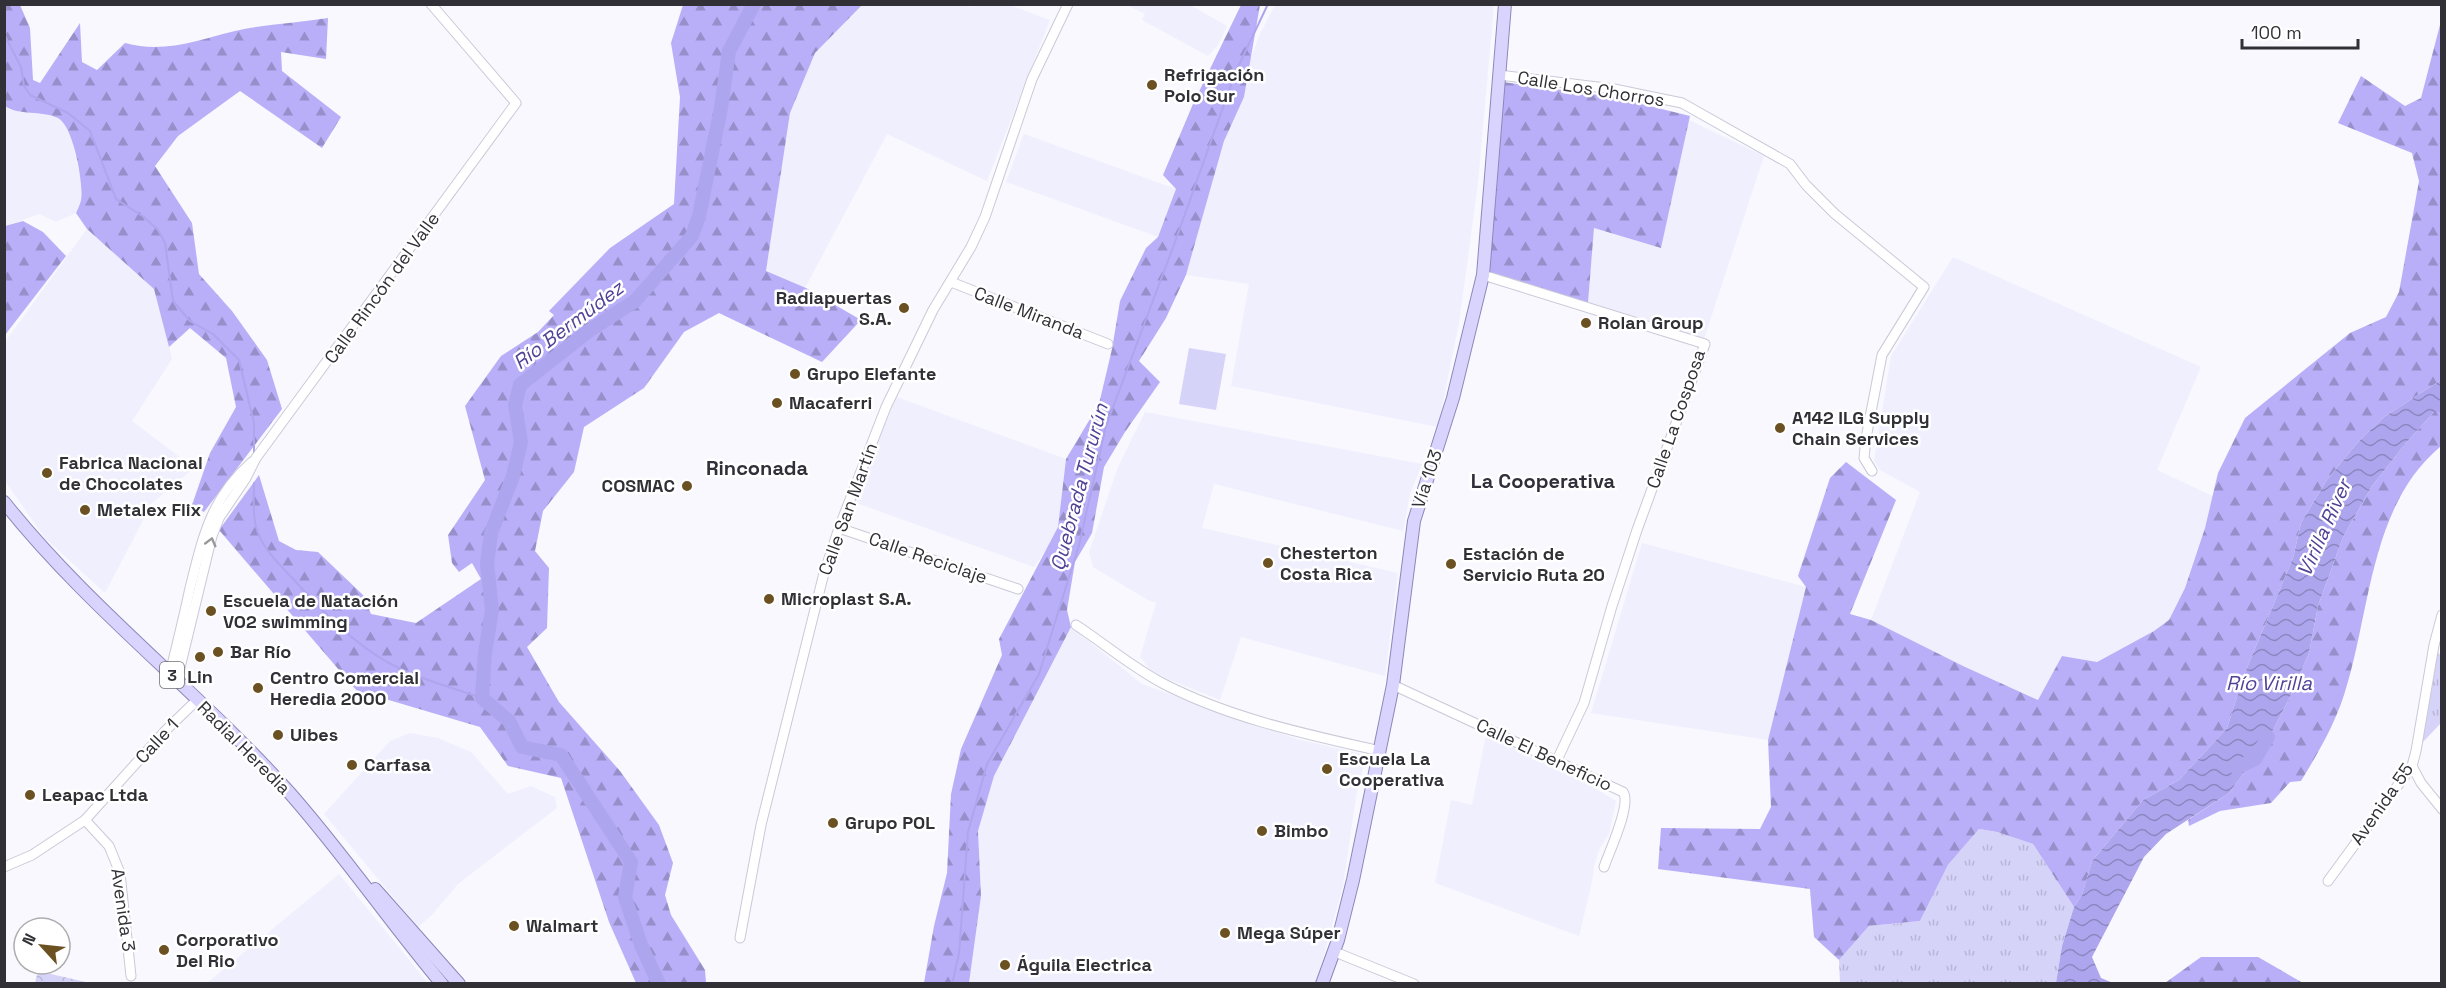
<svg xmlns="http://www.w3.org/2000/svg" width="2446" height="988" viewBox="0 0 2446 988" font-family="'Space Grotesk',sans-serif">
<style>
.built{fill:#f0effd}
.grass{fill:url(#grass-tufts)}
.forest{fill:url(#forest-firs)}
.park{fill:url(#park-crowns)}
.pitch{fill:#d6d3f9}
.water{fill:url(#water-waves)}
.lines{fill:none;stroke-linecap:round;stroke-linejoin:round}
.stream{stroke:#ada5ed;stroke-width:2}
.river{stroke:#ada5ed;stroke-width:14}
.minor-casing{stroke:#cac9d8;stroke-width:11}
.major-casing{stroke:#8d88b8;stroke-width:14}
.minor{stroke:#fff;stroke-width:9}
.major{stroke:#d9d4fe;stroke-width:12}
.oneway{stroke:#98989a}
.poi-dot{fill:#6b5022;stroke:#fff;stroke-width:2}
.labels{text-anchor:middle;stroke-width:5;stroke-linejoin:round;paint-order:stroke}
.shield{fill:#fff;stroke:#6f6e72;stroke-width:1.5}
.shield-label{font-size:16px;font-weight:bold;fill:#313036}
.poi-label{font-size:18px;font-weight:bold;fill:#313036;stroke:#fff;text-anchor:start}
.street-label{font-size:18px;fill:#313036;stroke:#fff}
.water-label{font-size:20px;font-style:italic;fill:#524296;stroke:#fff}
.neighbourhood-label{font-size:20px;font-weight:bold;fill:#302f3a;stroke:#fff}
</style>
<defs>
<pattern id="grass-tufts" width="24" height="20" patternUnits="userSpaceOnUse" patternTransform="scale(1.5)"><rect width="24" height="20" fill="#d6d3f9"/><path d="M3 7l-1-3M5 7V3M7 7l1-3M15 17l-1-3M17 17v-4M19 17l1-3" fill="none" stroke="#b8b5d6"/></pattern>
<pattern id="forest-firs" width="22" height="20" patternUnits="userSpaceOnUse" patternTransform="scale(1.5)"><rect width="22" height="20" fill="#b8aff8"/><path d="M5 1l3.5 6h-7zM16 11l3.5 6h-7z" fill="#968fca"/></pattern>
<pattern id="park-crowns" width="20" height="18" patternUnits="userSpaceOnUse" patternTransform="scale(1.5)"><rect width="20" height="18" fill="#d6d3f9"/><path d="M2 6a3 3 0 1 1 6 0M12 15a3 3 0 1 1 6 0" fill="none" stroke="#b8b5d6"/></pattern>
<pattern id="water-waves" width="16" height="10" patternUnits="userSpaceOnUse" patternTransform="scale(1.5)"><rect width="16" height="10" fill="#ada5ed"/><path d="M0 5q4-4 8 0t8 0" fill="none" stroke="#8d87c1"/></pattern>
</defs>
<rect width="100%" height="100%" fill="#f8f8fe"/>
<g class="built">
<polygon points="963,4 971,7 973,5 1010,5 1050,20 987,181 887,134 805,288 766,271 790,113 815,53 862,5"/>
<polygon points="1127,5 1190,5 1227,26 1218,45 1208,56 1142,20 1145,14"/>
<polygon points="1275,5 1494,5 1478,183 1459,323 1438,427 1231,386 1249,284 1186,275 1239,89 1260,34"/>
<polygon points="4,106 11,110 45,113 61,119 70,133 81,180 81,199 76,213 56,222 39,214 5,226"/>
<polygon points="1689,120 1764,156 1704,339 1588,303 1594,228 1661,248"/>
<polygon points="1024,134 1176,189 1158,237 1006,182"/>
<polygon points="87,229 155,289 172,359 132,421 194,468 152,503 105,593 45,538 5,481 5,342"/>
<polygon points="1953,257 2201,367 2157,470 2213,496 2205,528 2185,588 2169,620 2154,631 2096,662 2062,656 2039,700 1963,666 1871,620 1920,492 1880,470 1874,461 1891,356"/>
<polygon points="897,397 1066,459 1058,527 1052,541 1034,567 851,501"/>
<polygon points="1145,412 1422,464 1410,494 1403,531 1214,484 1202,528 1398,573 1385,676 1241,637 1220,700 1153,673 1140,657 1156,603 1146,599 1093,567 1089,552 1118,467"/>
<polygon points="1642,543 1806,587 1768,740 1591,713"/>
<polygon points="1071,627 1142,684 1297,739 1366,755 1356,797 1343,886 1316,983 969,984 981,896 978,831 994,776"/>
<polygon points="410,733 438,738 471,752 508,794 531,786 555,797 557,808 458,884 432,915 418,927 324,814 390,741"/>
<polygon points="1486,735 1562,768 1616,801 1609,834 1600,848 1594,866 1592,882 1579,936 1435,883 1451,800 1472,805"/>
<polygon points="339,874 428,983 207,983"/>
</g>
<g class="grass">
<polygon points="2436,650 2441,656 2441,723 2421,744"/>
<polygon points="1979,829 1997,832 2033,844 2074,907 2062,946 2056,983 1840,983 1839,960 1869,926 1920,921 1948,865"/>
</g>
<g class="forest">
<path d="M5 4 20 5 30 28 33 80 40 83 80 23 82 62 97 70 125 43C164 54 198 40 235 31 265 24 298 23 328 18L326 59 281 52 282 71 341 117 322 148 240 91 178 136 155 166 192 223 199 274 232 311 267 360 282 409 204 512 192 505 210 453 236 407 226 358 190 328 169 347 154 289 87 229 76 213C78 209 80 204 81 200 84 184 73 125 58 118 41 110 19 116 5 106Z"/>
<polygon points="683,5 862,5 815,53 790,113 766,271 806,288 861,320 822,362 719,313 684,332 644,388 584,427 574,472 543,511 535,551 549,568 547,628 527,647 559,702 620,771 659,825 673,863 665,895 671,915 705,970 706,983 636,983 609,922 561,778 508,766 480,727 382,698 363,698 219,530 259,475 279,541 296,550 318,552 363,595 371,614 416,623 481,579 472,563 459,572 452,563 448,535 485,480 465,406 501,356 538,332 554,315 549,311 610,248 674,204 680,97 671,43"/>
<polygon points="1241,5 1260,5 1244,97 1224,141 1186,275 1166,318 1139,361 1160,382 1125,432 1104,467 1092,533 1075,562 1067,610 1071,627 994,776 978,831 981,896 969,983 924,983 934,926 947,873 951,794 961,749 1002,655 999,639 1058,527 1066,459 1099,404 1112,349 1120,301 1146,248 1158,237 1176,189 1163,175 1193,104"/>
<polygon points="2441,21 2441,380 2384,417 2358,442 2326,481 2301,523 2293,558 2244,675 2227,728 2179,780 2143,800 2092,861 2082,895 2074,907 2033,844 1997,832 1979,829 1948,865 1920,921 1869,926 1839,960 1814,937 1810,889 1658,869 1661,828 1760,829 1771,807 1768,740 1806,587 1798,576 1830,478 1846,462 1896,500 1850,614 1871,620 1963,666 2038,700 2062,656 2097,662 2154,631 2169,620 2185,588 2205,528 2218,473 2245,418 2350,333 2386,317 2399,292 2419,181 2412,153 2338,123 2361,76 2405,106 2421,98"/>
<polygon points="1503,82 1613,97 1690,116 1661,248 1594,228 1588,303 1488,272"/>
<polygon points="23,221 43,232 66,256 5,335 5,226"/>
<path d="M2434 412H2441V446C2369 506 2371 612 2344 695 2334 726 2318 753 2301 781L2290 782 2271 803 2220 811 2189 826 2188 820 2229 793 2268 740 2291 695 2309 653 2318 606 2343 537 2372 486 2406 443Z"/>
<polygon points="2201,957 2258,957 2303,983 2165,983"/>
</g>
<polygon class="park" points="38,971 90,983 35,983"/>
<polygon class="pitch" points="1189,348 1226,354 1216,410 1179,404"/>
<polygon class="water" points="2441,380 2441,412 2434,412 2406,443 2372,486 2343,537 2318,606 2309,653 2291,695 2268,740 2229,793 2166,834 2144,857 2092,957 2101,978 2113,983 2056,983 2062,946 2074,907 2082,895 2092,861 2143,800 2179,780 2227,728 2244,675 2293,558 2301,523 2326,481 2358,442 2384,417"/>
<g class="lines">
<g class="stream">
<polyline points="4,34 21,67 24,86 30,95 68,113 90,131 116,199 144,217 158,230 165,243 173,301 190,321 213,334 239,360 254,423 254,454"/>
<path d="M254 483C254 499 252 518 258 533 264 550 282 567 294 580 322 611 351 641 387 662 416 678 450 687 482 698"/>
<polyline points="952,984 959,954 968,832 987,764 1039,674 1079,545 1106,426 1175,242 1236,71 1268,4"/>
</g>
<g class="river">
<polyline points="2236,768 2255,759 2268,737"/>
<polyline points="659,984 641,945 625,897 631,862 561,755 522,747 509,721 482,698 485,653 492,610 487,564 491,533 513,476 521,442 515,405 520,385 590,330 635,301 692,236 699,216 721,108 729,51 754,4"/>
</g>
<g class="minor-casing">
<g id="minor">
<polyline points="1499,75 1614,89 1682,103 1790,164 1806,185 1835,214 1924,287 1882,355 1866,438 1864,458 1872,471"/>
<polyline points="1483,275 1705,344 1637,530 1612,606 1584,703 1557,760"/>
<polyline points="951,282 1108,344"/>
<polyline points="839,528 1018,589"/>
<path d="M1076 625C1105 644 1133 668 1164 684 1232 719 1306 734 1380 751"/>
<path d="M170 673C177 645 184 616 190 588 203 536 211 498 252 462"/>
<polyline points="177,680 212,536 219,518 246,478 256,458 516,103 431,4"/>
<path d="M1393 685 1623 792C1632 804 1609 852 1604 867"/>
<polyline points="2412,766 2421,783 2442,809"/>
<polyline points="85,820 109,846 120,873 131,976"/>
<polyline points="4,867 32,855 85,820 166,730 197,700"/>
<polyline points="2328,881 2412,766 2416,751 2434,645 2442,615"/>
<polyline points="740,938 761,825 823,577 839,528 886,407 933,310 971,247 985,217 1032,79 1068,4"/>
<polyline points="1335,952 1414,984"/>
</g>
</g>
<g class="major-casing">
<g id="major">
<path d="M4 502C88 608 198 691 288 791 343 853 389 921 442 984"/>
<polyline points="375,889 459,984"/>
<polyline points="1322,984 1338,940 1353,880 1393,685 1414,521 1453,398 1483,275 1505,4"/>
</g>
</g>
<use href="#minor" class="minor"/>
<use href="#major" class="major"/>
</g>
<defs><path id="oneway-chevron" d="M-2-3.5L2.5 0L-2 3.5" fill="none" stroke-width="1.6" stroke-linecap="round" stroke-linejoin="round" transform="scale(1.5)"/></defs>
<use class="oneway" href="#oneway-chevron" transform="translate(211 542) rotate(-75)"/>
<g class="poi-dot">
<circle cx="1152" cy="85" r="6"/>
<circle cx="904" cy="308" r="6"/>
<circle cx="1586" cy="323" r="6"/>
<circle cx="795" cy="374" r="6"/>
<circle cx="777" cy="403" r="6"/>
<circle cx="1780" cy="428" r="6"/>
<circle cx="47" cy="473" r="6"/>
<circle cx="687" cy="486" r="6"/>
<circle cx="85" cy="510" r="6"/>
<circle cx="1268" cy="563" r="6"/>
<circle cx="1451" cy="564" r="6"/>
<circle cx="769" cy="599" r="6"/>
<circle cx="211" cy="611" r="6"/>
<circle cx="218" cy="652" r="6"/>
<circle cx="200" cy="657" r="6"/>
<circle cx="258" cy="688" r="6"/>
<circle cx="278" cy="735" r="6"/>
<circle cx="352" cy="765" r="6"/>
<circle cx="1327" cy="769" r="6"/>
<circle cx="30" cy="795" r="6"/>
<circle cx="833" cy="823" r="6"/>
<circle cx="1262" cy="831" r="6"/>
<circle cx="514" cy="926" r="6"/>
<circle cx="1225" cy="933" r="6"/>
<circle cx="164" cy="950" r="6"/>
<circle cx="1005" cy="965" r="6"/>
</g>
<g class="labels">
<rect class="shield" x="160" y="662" width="24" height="26" rx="4.5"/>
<g class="shield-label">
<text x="172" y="681">3</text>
</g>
<g class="poi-label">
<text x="1164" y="81">Refrigación<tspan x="1164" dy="21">Polo Sur</tspan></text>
<text x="892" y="304" text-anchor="end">Radiapuertas<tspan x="892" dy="21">S.A.</tspan></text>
<text x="1598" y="329">Rolan Group</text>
<text x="807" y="380">Grupo Elefante</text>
<text x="789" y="409">Macaferri</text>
<text x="1792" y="424">A142 ILG Supply<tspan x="1792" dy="21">Chain Services</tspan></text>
<text x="59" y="469">Fabrica Nacional<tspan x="59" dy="21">de Chocolates</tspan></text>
<text x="675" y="492" text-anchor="end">COSMAC</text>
<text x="97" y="516">Metalex Flix</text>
<text x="1280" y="559">Chesterton<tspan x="1280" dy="21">Costa Rica</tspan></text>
<text x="1463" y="560">Estación de<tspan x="1463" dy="21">Servicio Ruta 20</tspan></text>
<text x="781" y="605">Microplast S.A.</text>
<text x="223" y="607">Escuela de Natación<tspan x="223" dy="21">VO2 swimming</tspan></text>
<text x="230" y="658">Bar Río</text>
<text x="200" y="683" text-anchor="middle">Lin</text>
<text x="270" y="684">Centro Comercial<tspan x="270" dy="21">Heredia 2000</tspan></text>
<text x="290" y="741">Uibes</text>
<text x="1339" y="765">Escuela La<tspan x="1339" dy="21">Cooperativa</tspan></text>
<text x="364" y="771">Carfasa</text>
<text x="42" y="801">Leapac Ltda</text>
<text x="845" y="829">Grupo POL</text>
<text x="1274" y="837">Bimbo</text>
<text x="526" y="932">Walmart</text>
<text x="1237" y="939">Mega Súper</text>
<text x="176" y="946">Corporativo<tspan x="176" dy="21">Del Rio</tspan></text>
<text x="1017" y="971">Águila Electrica</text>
</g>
<g class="street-label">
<text transform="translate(1591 89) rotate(9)" y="6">Calle Los Chorros</text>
<text transform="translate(382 288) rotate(-54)" y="6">Calle Rincón del Valle</text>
<text transform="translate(1029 313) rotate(21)" y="6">Calle Miranda</text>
<text transform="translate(1676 419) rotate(-71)" y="6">Calle La Cosposa</text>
<text transform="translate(1427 479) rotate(-72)" y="6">Vía 103</text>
<text transform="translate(848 509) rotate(-70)" y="6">Calle San Martín</text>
<text transform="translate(928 558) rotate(19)" y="6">Calle Reciclaje</text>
<text transform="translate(157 741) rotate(-47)" y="6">Calle 1</text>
<text transform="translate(244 748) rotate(45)" y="6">Radial Heredia</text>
<text transform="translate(1544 755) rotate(25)" y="6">Calle El Beneficio</text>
<text transform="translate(2382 804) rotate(-55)" y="6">Avenida 55</text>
<text transform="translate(123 910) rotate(82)" y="6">Avenida 3</text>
</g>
<g class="water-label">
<text transform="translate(568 325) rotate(-37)" y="7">Río Bermúdez</text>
<text transform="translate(1079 487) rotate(-75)" y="7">Quebrada Tururún</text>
<text transform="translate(2324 528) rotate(-66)" y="7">Virilla River</text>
<text x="2269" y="690">Río Virilla</text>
</g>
<g class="neighbourhood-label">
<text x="757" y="475">Rinconada</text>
<text x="1543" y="488">La Cooperativa</text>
</g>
</g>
<rect width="2446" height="988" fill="none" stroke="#313036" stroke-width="12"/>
<g transform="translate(42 946) rotate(297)"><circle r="28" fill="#ffffff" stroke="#adacaf" stroke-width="1.5"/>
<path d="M0-4.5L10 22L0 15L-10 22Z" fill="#6b5022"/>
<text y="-9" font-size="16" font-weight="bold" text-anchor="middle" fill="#313036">N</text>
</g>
<path d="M2242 39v9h116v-9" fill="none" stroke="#313036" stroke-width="3"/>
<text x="2251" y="39" font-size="18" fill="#313036" stroke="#ffffff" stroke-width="4.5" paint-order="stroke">100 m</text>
</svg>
